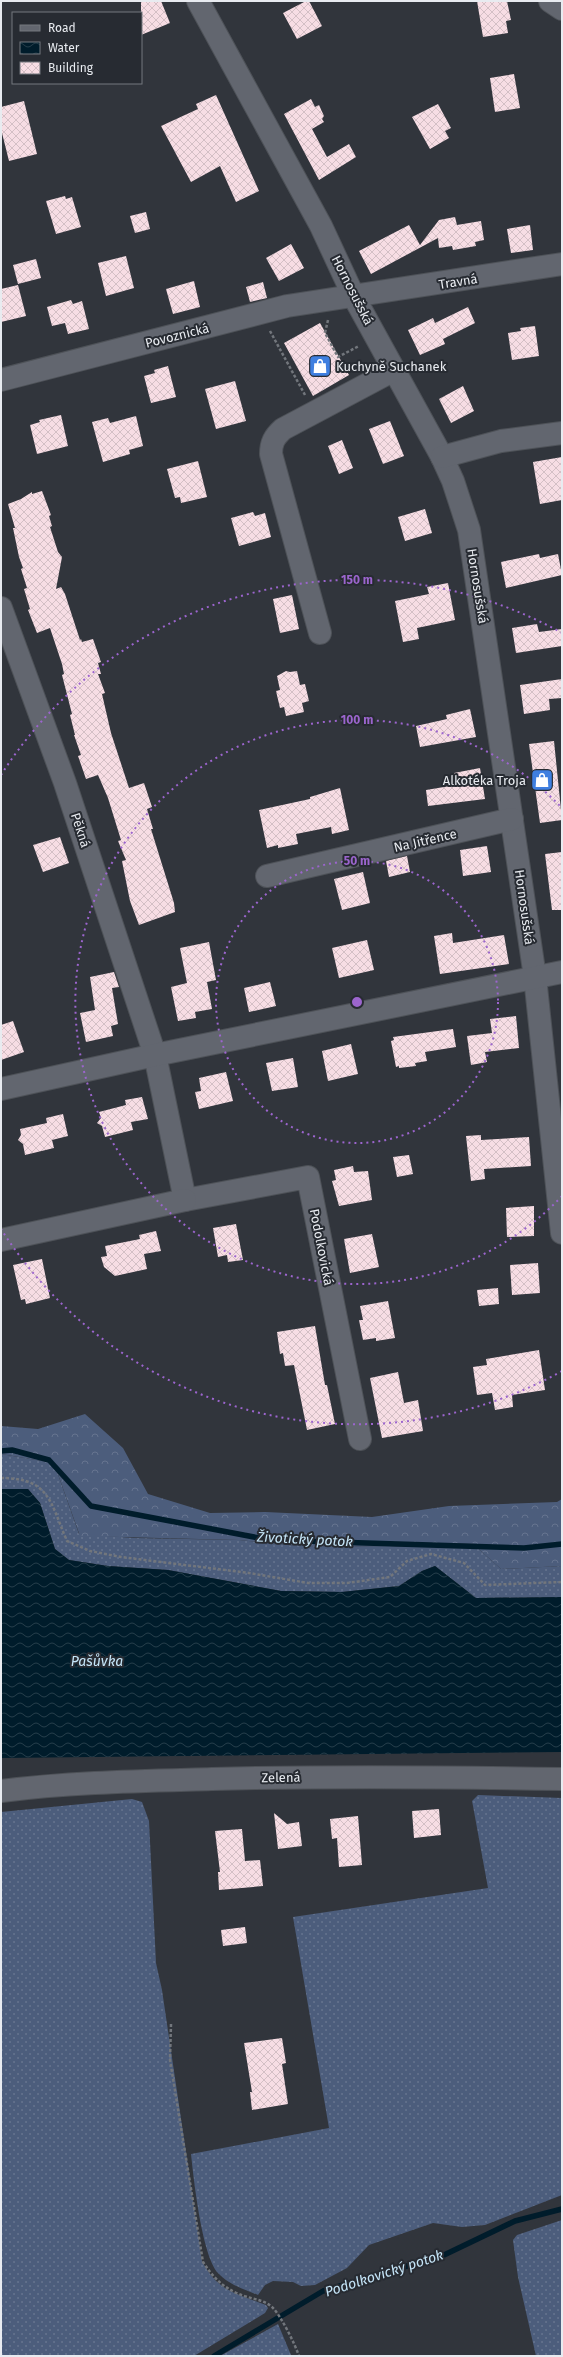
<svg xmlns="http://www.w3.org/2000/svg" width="563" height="2357" viewBox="0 0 563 2357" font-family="'Fira Sans',sans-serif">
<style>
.grass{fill:url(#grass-dots)}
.forest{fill:url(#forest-crowns)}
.water{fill:url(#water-waves)}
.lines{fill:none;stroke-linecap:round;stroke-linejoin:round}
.stream{stroke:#001c2b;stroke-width:5.5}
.building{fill:url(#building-cross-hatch)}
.minor-casing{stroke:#4e5258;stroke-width:24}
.path{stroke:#72767c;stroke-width:2.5;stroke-dasharray:3 2;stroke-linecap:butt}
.minor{stroke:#62666f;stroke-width:22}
.ring{fill:none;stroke:#9c65ce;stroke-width:2;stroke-dasharray:2 4}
.labels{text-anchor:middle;stroke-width:4;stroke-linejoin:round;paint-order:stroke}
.street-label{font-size:13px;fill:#e8ebf0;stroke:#272b32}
.poi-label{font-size:13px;fill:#e8ebf0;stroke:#272b32;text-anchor:start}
.water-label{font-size:14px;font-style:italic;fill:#c5e5f8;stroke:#272b32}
.centre{fill:#9c65ce;stroke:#272b32;stroke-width:2}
.ring-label{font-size:12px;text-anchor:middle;font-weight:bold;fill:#9c65ce;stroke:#272b32;stroke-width:4;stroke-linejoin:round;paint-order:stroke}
</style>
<defs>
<pattern id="grass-dots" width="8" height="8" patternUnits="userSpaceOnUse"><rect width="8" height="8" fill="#4c5d7c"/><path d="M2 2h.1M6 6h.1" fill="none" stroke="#66748f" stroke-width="1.8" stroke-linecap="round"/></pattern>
<pattern id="forest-crowns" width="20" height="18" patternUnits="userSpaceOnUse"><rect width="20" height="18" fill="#4c5d7c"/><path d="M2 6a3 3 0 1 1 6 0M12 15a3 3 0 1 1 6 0" fill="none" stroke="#66748f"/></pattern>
<pattern id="water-waves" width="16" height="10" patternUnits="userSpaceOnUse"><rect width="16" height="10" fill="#001c2b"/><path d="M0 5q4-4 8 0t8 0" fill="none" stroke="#253d4a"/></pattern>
<pattern id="building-cross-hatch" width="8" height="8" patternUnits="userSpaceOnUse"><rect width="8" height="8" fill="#f7dde4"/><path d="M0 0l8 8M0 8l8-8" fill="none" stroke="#d4bfc5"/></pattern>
</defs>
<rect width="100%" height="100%" fill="#31353c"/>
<g class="grass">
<polygon points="1,1454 54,1463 79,1534 134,1538 239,1540 297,1546 390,1547 472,1543 501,1569 562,1566 562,1597 476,1598 435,1566 422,1571 399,1586 342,1592 281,1591 168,1570 108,1566 69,1560 55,1549 40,1503 28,1489 1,1489"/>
<path d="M478 1795 562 1798V2195L485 2225 462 2227 433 2223 369 2245 347 2268 315 2285 301 2286 293 2282 273 2281 265 2285 258 2295C244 2289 229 2285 218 2273 202 2255 194 2181 191 2154L329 2128 293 1917 488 1888 473 1806 472 1801Z"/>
<path d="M132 1799 142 1802 149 1821 156 1963 162 1990 202 2261C218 2292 236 2293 266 2305L268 2308 265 2313 194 2356H1V1812Z"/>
<polygon points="562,2220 562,2356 536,2356 518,2277 513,2240 517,2235"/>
<polygon points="278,2324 291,2355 289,2356 220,2356"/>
</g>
<polygon class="forest" points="85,1414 123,1448 148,1494 210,1513 265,1512 372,1517 449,1506 557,1502 562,1499 562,1566 501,1569 472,1543 390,1547 297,1546 239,1540 80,1536 54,1463 1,1454 1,1426 38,1429"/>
<polygon class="water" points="1,1489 28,1489 40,1503 55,1549 69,1560 108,1566 168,1570 281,1591 342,1592 399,1586 422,1571 435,1566 476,1598 562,1597 562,1752 1,1758"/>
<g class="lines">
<g class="stream">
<polyline points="1,1451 12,1450 49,1460 91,1506 270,1540 524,1548 562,1544"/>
<polyline points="214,2356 323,2291 444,2255 515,2221 562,2209"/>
</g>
</g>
<g class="building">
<polygon points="141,1 161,1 170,23 141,35"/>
<polygon points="306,1 309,1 322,26 297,39 283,13"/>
<polygon points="477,1 507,1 511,20 506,21 508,33 483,37"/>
<polygon points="514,74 520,108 495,112 490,78"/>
<polygon points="216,95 259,191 236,202 220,166 191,182 161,126 198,109 196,104"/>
<polygon points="311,99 315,107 319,105 324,116 322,119 324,122 312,129 327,157 349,144 356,157 319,180 284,114"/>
<polygon points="24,101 37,154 9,161 1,129 1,107"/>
<polygon points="438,104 451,128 445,131 449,138 430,149 412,117"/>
<polygon points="65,196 66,199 72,197 81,227 56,234 46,201"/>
<polygon points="146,212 150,229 135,233 130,216"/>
<polygon points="455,217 457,225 481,221 484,240 475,242 476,246 453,250 452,246 439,248 438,238 371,274 359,251 409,225 420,245 439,220"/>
<polygon points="530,225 533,250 511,253 507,229"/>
<polygon points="291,244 304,268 279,281 266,258"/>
<polygon points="126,256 134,288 106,296 98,263"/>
<polygon points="36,259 41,278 18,284 13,265"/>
<polygon points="194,281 200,307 173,314 166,289"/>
<polygon points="263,282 267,298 250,302 246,287"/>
<polygon points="18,285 26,316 1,322 1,289"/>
<polygon points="71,300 73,304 82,301 89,329 68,334 65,323 52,326 47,307"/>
<polygon points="468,307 475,323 443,339 445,344 420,355 408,330 433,318 435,323"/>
<polygon points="320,323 349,375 313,396 284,343"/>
<polygon points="535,326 539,356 512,360 508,333 521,331 520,328"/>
<polygon points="168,366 176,397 151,403 144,376 155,373 154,370"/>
<polygon points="235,381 246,421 216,429 205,389"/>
<polygon points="463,386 474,411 451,423 439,399"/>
<polygon points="61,415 68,446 37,454 30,425 40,422 39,420"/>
<polygon points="136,416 143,446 129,450 130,454 103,462 92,422 108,418 110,423"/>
<polygon points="390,421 404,456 383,464 369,429"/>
<polygon points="342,440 353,468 339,474 328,446"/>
<polygon points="562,457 562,500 540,504 533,462"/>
<polygon points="198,461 207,497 181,503 180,497 175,498 167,469"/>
<polygon points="42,491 51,515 49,516 52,526 50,527 58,552 62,557 56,589 61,587 65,594 80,640 81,639 82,642 93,639 101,662 98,663 101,674 98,674 105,693 102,694 111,733 129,788 144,783 152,807 147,809 153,829 151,829 174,903 175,912 139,925 130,901 122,861 126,860 118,841 121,840 108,798 98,775 86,779 78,756 81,755 74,735 75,735 70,715 72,714 62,675 64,674 62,664 50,628 37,633 28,610 30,609 24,589 27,588 21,569 23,568 19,557 13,528 15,528 8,504 21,499 32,492 32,494"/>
<polygon points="425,509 432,533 405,541 398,517"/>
<polygon points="253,512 255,516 265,513 271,537 239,546 231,518"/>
<polygon points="539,554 540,558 558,554 562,575 506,588 501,562"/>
<polygon points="448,583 455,620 417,628 419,639 403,642 395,601 429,594 427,587"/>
<polygon points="292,595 299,629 280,633 273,599"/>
<polygon points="537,624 539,632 562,629 562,646 516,653 512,628"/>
<polygon points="286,671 290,672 297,671 300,685 305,684 309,701 302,703 304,712 286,716 284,707 280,708 276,691 280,690 277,676"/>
<polygon points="562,679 562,698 549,699 550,710 524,714 520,685"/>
<polygon points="470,709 476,737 420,747 416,726 447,719 446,715"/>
<polygon points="554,741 562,820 540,823 529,744"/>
<polygon points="480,768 485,799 428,806 426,790 456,785 454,773"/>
<polygon points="340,788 349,830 332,834 331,827 296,834 298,844 278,848 278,845 267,848 259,810 310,799 310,797"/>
<polygon points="60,837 69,863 43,872 33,845"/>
<polygon points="487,846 491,872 463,876 460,850"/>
<polygon points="562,852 562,910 552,910 545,854"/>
<polygon points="407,856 410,872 389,877 386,861"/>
<polygon points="363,872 370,903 342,910 334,879"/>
<polygon points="452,933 453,943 504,935 509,964 440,974 434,936"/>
<polygon points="367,940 374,970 339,978 332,948"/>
<polygon points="209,942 216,980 207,982 212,1009 195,1012 196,1018 178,1021 171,987 187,983 180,948"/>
<polygon points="114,972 119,987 112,988 118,1024 111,1026 113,1036 86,1042 80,1013 95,1010 90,977"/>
<polygon points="270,982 276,1006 249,1012 244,988"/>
<polygon points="516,1016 519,1048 485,1052 487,1062 471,1065 467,1036 492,1033 490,1019"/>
<polygon points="13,1021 24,1052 1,1060 1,1025"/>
<polygon points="453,1029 456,1047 425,1052 427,1061 415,1063 416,1066 399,1068 399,1066 396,1067 391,1041 394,1040 393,1037"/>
<polygon points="351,1044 358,1074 328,1081 322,1051"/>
<polygon points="293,1058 298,1087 272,1091 266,1063"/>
<polygon points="226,1072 233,1101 199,1109 195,1092 201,1091 199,1078"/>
<polygon points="142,1097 148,1119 131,1122 133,1130 105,1137 102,1126 97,1123 101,1118 99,1112 126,1105 125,1100"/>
<polygon points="63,1114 68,1136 52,1140 54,1148 25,1155 23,1144 18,1140 21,1135 20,1129 47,1123 46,1118"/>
<polygon points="481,1135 481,1140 529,1137 531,1166 484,1169 485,1179 471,1181 466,1136"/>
<polygon points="409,1155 413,1174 397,1177 393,1157"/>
<polygon points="353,1166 354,1172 368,1171 372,1200 339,1206 332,1181 336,1180 334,1170"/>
<polygon points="534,1206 534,1236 507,1237 506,1208"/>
<polygon points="236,1224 243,1260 228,1262 227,1255 218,1257 213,1228"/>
<polygon points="156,1231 161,1251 144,1254 147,1269 115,1276 104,1267 101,1257 107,1256 105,1246 140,1239 139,1235"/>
<polygon points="372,1234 379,1267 350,1273 344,1239"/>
<polygon points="42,1259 50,1298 26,1304 25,1299 21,1300 13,1265"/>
<polygon points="538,1263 540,1293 512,1295 510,1265"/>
<polygon points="498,1288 499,1304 479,1306 477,1290"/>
<polygon points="388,1301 395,1338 376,1341 376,1338 363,1340 359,1320 363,1320 360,1306"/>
<polygon points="315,1326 325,1385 327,1385 335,1424 307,1430 294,1365 285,1366 283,1353 280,1354 277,1332"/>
<polygon points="539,1350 545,1390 512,1395 513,1407 495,1410 492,1393 477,1395 473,1367 487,1365 486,1359"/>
<polygon points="398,1372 404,1403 418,1400 423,1431 382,1438 370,1378"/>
<polygon points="439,1809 441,1835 414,1838 412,1811"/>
<polygon points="274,1813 287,1824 299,1822 302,1846 278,1849"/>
<polygon points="358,1816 362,1865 339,1867 337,1838 332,1839 330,1819"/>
<polygon points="242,1829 245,1861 260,1860 263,1886 219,1890 218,1872 220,1872 215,1831"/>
<polygon points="245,1927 247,1943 223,1946 221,1930"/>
<polygon points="282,2038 286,2063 282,2064 288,2104 252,2110 250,2092 252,2092 244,2043"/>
</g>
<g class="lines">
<g class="minor-casing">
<g id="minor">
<polyline points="198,1 321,226 354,297 442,457 453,481 469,530 535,977 562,1233"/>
<polyline points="550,1 562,9"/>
<polyline points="1,380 287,306 562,264"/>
<polyline points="442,457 501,441 562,433"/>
<polyline points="1,608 65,783 155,1055 185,1200 308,1177 360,1439"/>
<path d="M320 633 271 454C271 443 274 437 283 429L394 370"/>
<polyline points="267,876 512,819"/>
<polyline points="1,1089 155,1055 562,972"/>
<polyline points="1,1240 185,1200"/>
<path d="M1 1791C71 1782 142 1781 212 1779 329 1776 445 1777 562 1779"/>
</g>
</g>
<g class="path">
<polyline points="328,320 325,333 338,357 359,346"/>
<polyline points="270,331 305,395"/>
<path d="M1 1478C50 1478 50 1502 67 1541L90 1551 121 1557 249 1573 308 1583H347L390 1577 407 1561 431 1554 464 1563 485 1585 562 1582"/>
<path d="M171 2024 170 2060 203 2262C213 2277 222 2287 239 2294 250 2299 264 2299 273 2308 281 2316 295 2344 299 2356"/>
</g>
<use href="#minor" class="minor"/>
</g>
<g class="ring">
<circle cx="357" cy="1002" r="141"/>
<path d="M562 1196A282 282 0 1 1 562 808"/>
<path d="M562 1371A422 422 0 0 1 1 1229M1 775A422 422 0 0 1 562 633"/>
</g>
<defs>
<g id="shop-square" transform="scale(1.15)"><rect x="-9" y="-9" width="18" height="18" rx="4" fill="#3f7fe0" stroke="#272b32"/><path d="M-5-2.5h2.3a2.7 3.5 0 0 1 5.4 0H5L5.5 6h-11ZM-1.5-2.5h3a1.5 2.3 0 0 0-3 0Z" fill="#fff"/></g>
</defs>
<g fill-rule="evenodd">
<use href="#shop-square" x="320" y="366"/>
<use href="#shop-square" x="542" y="780"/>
</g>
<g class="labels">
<g class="street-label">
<text transform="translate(458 281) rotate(-9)" y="5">Travná</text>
<text transform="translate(353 290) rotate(63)" y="5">Hornosušská</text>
<text transform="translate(177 335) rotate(-14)" y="5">Povoznická</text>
<text transform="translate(478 586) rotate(81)" y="5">Hornosušská</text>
<text transform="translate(81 830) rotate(72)" y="5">Pěkná</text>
<text transform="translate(425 840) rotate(-13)" y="5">Na Jitřence</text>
<text transform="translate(525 907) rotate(82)" y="5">Hornosušská</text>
<text transform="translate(322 1247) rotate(79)" y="5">Podolkovická</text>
<text transform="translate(281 1777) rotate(-1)" y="5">Zelená</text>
</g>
<g class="poi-label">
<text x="336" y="371">Kuchyně Suchanek</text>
<text x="526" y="785" text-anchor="end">Alkotéka Troja</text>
</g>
<g class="water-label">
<text transform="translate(305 1539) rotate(3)" y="5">Životický potok</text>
<text x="97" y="1666">Pašůvka</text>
<text transform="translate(384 2273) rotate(-18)" y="5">Podolkovický potok</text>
</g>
</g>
<circle cx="357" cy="1002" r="6" class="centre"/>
<g class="ring-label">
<text x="357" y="584">150 m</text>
<text x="357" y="724">100 m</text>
<text x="357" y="865">50 m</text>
</g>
<rect width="563" height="2357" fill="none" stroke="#e8ebf0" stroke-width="4"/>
<rect x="12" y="12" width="130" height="72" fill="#272b32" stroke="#74787e"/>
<rect x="20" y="25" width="20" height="6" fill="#62666f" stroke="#74787e"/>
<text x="48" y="32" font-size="12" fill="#e8ebf0">Road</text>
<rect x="20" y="42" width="20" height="12" fill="url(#water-waves)" stroke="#74787e"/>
<text x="48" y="52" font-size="12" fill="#e8ebf0">Water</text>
<rect x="20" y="62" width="20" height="12" fill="url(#building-cross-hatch)" stroke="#74787e"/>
<text x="48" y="72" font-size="12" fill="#e8ebf0">Building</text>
</svg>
